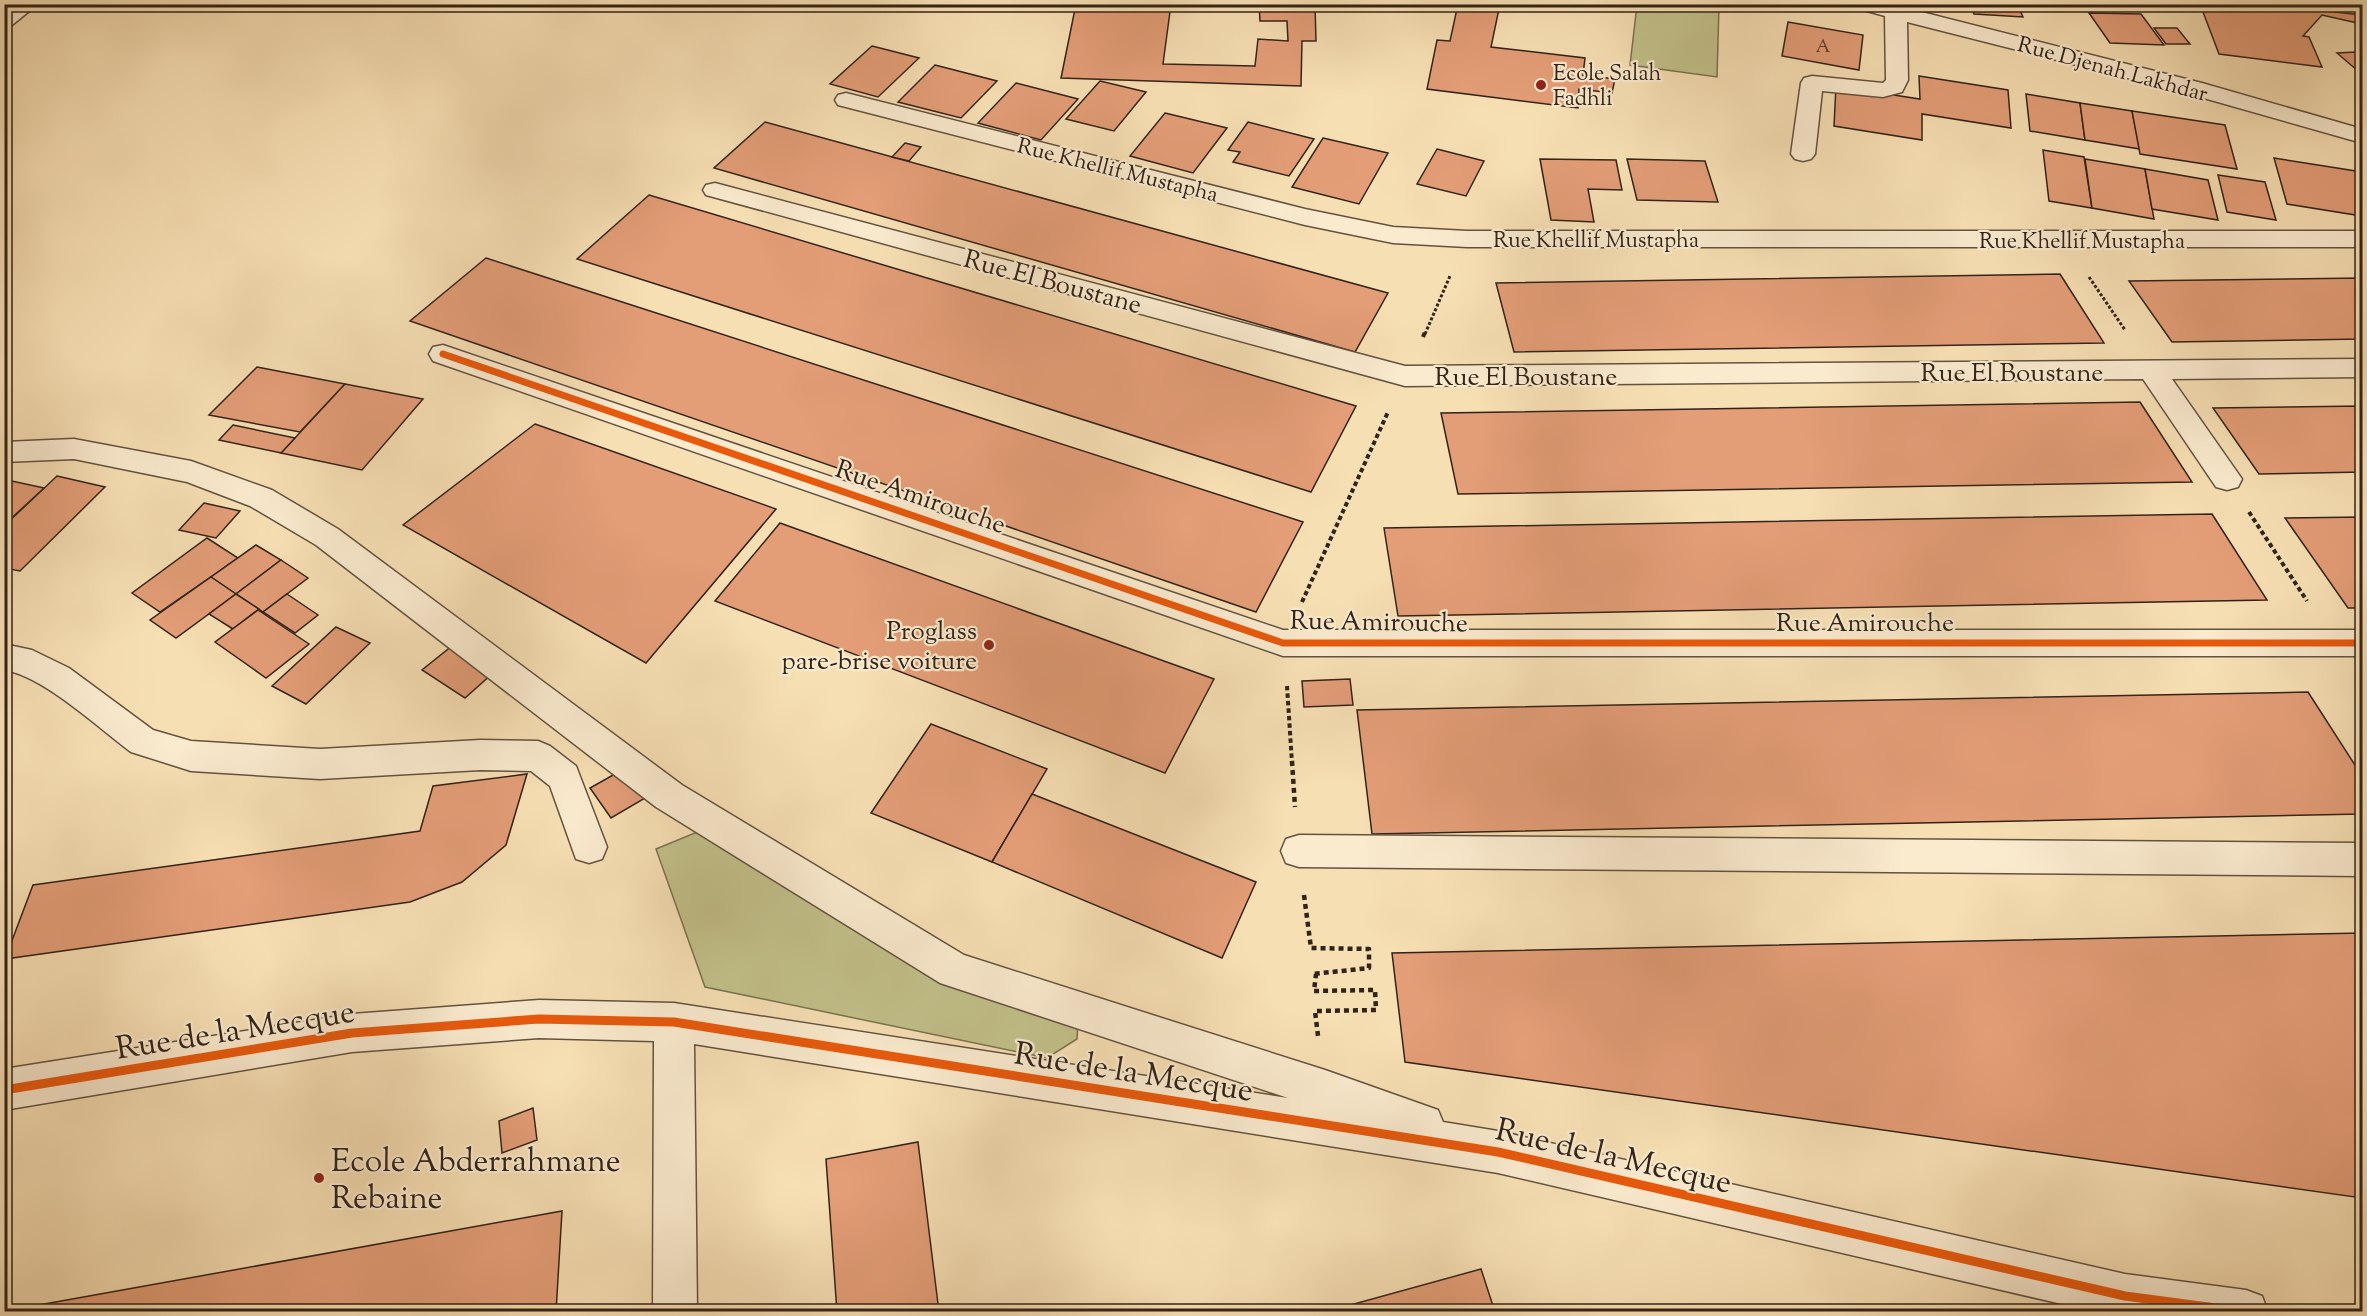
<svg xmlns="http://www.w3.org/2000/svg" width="2367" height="1316" viewBox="0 0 2367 1316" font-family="'Sorts Mill Goudy',serif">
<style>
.green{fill:#c2c08a;stroke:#7a7252;stroke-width:1.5}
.building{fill:#e39d77;stroke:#322319;stroke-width:1.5}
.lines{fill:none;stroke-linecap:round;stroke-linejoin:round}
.minor-casing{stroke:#635240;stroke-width:3}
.path-far2{stroke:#322319;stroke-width:3;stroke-dasharray:3 2;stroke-linecap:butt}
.path-far1{stroke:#322319;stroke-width:4;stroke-dasharray:4.5 3;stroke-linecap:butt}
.path{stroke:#322319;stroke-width:4.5;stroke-dasharray:5 4;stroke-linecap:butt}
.minor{fill:#faeace;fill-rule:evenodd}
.cycleway-far1-casing{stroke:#faeace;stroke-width:10}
.cycleway-casing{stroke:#faeace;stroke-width:13}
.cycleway-far1{stroke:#e8590c;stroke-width:7}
.cycleway{stroke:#e8590c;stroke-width:9}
.poi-dot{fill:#8f2418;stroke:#faeace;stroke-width:2}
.labels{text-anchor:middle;stroke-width:4.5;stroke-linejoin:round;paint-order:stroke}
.far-number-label{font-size:18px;fill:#5e4230}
.far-street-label{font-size:22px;fill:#322319;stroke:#faeace}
.far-poi-label{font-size:22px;fill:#322319;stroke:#faeace;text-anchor:start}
.street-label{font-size:26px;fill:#322319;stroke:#faeace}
.poi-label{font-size:26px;fill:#322319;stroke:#faeace;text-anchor:end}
.near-street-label{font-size:32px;fill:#322319;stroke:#faeace}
.near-poi-label{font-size:32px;fill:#322319;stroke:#faeace;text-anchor:start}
</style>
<rect width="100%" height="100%" fill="#f7dfb4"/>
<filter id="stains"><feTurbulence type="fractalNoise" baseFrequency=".00333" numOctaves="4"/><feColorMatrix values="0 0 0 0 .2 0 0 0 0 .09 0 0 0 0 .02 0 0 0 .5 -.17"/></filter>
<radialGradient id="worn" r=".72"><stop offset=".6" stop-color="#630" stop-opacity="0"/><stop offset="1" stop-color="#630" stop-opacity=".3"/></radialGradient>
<g class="green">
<polygon points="1703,5 1719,6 1717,77 1630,65 1637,5"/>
<polygon points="702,830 1078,1022 1077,1039 1047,1058 705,987 656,849"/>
</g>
<g class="building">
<polygon points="1076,4 1171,4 1163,64 1255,66 1258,39 1288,41 1287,21 1260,21 1259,4 1315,4 1316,41 1302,41 1301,86 1061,78"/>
<polygon points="1458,4 1500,4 1491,47 1585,58 1583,75 1615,79 1612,93 1579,89 1578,108 1427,89 1437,40 1450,41"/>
<polygon points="1970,4 2017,4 2023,17 1974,14"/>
<polygon points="2200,4 2247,4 2262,11 2260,4 2311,4 2307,9 2362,15 2362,24 2322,15 2303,36 2309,37 2322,67 2219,54"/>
<polygon points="2089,13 2141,14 2164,45 2110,43"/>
<polygon points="1788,22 1863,35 1859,70 1782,56"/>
<polygon points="2154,28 2177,28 2190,44 2166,44"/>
<polygon points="872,46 919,58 878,97 830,84"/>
<polygon points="2356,52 2362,57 2362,71 2358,71 2337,53"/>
<polygon points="935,65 997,81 961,118 898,102"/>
<polygon points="1919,76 2008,90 2011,128 1922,114 1922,140 1834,126 1836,86 1920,99"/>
<polygon points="1100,81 1146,92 1114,131 1066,119"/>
<polygon points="1016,83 1078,99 1041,140 978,123"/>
<polygon points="2026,94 2080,103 2085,140 2030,131"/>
<polygon points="2080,103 2132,111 2140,149 2085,140"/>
<polygon points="2132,111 2225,125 2237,169 2140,154"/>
<polygon points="1165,113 1227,128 1193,173 1130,156"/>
<polygon points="765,122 1388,293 1355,352 714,168"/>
<polygon points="1248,122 1314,139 1289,176 1233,162 1240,152 1228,150"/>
<polygon points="1323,138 1388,153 1359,204 1292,187"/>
<polygon points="905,143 921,147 909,161 892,157"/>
<polygon points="1437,149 1484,161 1466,196 1417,184"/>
<polygon points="2043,150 2084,157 2092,208 2049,201"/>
<polygon points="2274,158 2362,172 2362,216 2287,204"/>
<polygon points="1540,159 1616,160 1622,190 1588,189 1594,222 1551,220"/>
<polygon points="1627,159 1705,161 1718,202 1637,200"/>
<polygon points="2085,159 2145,169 2154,219 2092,208"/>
<polygon points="2145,169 2208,180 2218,220 2152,209"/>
<polygon points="2218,175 2265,182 2276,220 2227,212"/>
<polygon points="649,195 1356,406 1311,492 577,259"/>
<polygon points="486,258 1303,522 1256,612 410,321"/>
<polygon points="2060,274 2104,343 1514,352 1496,283"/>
<polygon points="2362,278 2362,339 2172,342 2129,281"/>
<polygon points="257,367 345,384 300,432 209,415"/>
<polygon points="345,384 423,399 362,470 281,453"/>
<polygon points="2140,402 2192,482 1458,494 1441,413"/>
<polygon points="2362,406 2362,472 2259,474 2213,408"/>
<polygon points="535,424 776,509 646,663 403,525"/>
<polygon points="233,425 295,438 281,453 219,440"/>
<polygon points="57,476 105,487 20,571 4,568 4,526"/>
<polygon points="7,480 44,488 4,525 4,483"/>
<polygon points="204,503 240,511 216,538 179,530"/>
<polygon points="2212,514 2267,600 1398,616 1384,528"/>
<polygon points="2362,517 2362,608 2348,608 2285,518"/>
<polygon points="780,523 1214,679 1165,773 715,601"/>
<polygon points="207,538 238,558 160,612 132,593"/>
<polygon points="256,545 281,560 236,594 211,577"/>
<polygon points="281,560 308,578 263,612 236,594"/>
<polygon points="211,577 236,594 176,638 150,620"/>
<polygon points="236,594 259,609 233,629 209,614"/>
<polygon points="287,594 318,615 295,633 263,612"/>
<polygon points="258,610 309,644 266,678 215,642"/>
<polygon points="336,627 370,643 306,704 272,686"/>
<polygon points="452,646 494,672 465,698 422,670"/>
<polygon points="1350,679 1353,705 1304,707 1302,681"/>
<polygon points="2308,692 2362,776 2362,814 1372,834 1357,710"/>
<polygon points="931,724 1047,769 992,862 871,813"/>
<polygon points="622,770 652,794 611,818 590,788"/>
<polygon points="527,774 506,845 462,882 410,902 5,959 33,885 420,831 433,786"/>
<polygon points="1032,794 1256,882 1222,958 992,862"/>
<polygon points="2362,933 2362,1198 1405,1062 1392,953"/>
<polygon points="533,1108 537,1140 502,1153 499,1121"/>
<polygon points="918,1142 939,1312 837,1312 826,1159"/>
<polygon points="562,1211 556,1312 26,1312 28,1307"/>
<polygon points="1481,1269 1495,1312 1325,1312"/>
</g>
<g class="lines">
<g class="minor-casing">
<g id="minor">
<polygon points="13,4 38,4 12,25 4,26 4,10"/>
<polygon points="1853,4 1890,4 2202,83 2362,129 2362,143 2186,93 1907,22 1908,80 1902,92 1883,97 1822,91 1815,154 1811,159 1803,161 1795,159 1791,154 1801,83 1804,78 1812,76 1883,83 1886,80 1885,16 1856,8"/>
<polygon points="846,93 1305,209 1393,227 1467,231 2362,231 2362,247 1467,247 1393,243 1305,225 838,105 835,100 838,95"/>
<polygon points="715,183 1405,366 2362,359 2362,377 2172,379 2242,479 2238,487 2227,490 2216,487 2143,379 1405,386 706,195 703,190 706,185"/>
<polygon points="443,345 1283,630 2362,630 2362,656 1283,656 433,361 429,354 433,347"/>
<polygon points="74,439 191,461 272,490 338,529 682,785 964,955 1325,1070 1438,1110 1443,1122 1498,1131 2125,1274 2246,1290 2262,1296 2268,1312 2096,1312 1498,1173 694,1044 697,1312 653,1312 654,1041 539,1038 352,1052 4,1110 4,1069 352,1014 539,1000 674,1003 1288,1098 940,983 656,807 316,545 250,506 187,482 74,459 4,462 4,442"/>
<path d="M4 644 32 650 69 668 153 730 191 741 320 749 480 740 538 741 550 746 576 766 607 847 602 859 589 863 576 859 550 786 531 771 480 770 320 779 191 771 131 752C100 729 42 675 4 670Z"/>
<polygon points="1299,835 2362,843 2362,876 1299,867 1286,863 1281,851 1286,839"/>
</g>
</g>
<g class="path-far2">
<polyline points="2089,277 2125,330"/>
<polyline points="1425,334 1450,276"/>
</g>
<g class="path-far1">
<polyline points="1423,337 1425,332"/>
<polyline points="2249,512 2307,601"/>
<polyline points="1302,602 1388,412"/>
<polyline points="1287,686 1292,763"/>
</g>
<g class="path">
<polyline points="1292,761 1295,807"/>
<polyline points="1304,895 1311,948 1369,949 1369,968 1313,974 1316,974 1314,991 1375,990 1376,1010 1315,1011 1318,1036"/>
</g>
<use href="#minor" class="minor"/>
<g class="cycleway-far1-casing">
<polyline id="cycleway-far1" points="443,354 1283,643 2362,643"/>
</g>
<g class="cycleway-casing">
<polyline id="cycleway" points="4,1090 352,1033 539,1019 674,1022 1498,1152 2125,1296 2246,1312"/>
</g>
<use href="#cycleway-far1" class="cycleway-far1"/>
<use href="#cycleway" class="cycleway"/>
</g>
<g class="poi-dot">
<circle cx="1541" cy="85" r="6"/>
<circle cx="989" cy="645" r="6"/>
<circle cx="319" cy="1178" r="6"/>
</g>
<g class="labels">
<g class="far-number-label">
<text x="1823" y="52">A</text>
</g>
<g class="far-street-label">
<text transform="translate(2113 68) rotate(15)" y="8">Rue Djenah Lakhdar</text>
<text transform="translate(1118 169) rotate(14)" y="8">Rue Khellif Mustapha</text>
<text x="1596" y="247">Rue Khellif Mustapha</text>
<text x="2082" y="248">Rue Khellif Mustapha</text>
</g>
<g class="far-poi-label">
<text x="1553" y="80">Ecole Salah<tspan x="1553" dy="25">Fadhli</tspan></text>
</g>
<g class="street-label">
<text transform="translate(1053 281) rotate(15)" y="9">Rue El Boustane</text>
<text x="2012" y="381">Rue El Boustane</text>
<text x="1526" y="385">Rue El Boustane</text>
<text transform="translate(921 496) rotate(19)" y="9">Rue Amirouche</text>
<text transform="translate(1379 621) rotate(1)" y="9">Rue Amirouche</text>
<text x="1865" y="631">Rue Amirouche</text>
</g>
<g class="poi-label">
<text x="977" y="639">Proglass<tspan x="977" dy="30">pare-brise voiture</tspan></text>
</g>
<g class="near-street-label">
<text transform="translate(235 1029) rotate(-9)" y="11">Rue de la Mecque</text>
<text transform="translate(1134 1071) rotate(9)" y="11">Rue de la Mecque</text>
<text transform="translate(1614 1155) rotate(13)" y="11">Rue de la Mecque</text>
</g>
<g class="near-poi-label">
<text x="331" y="1171">Ecole Abderrahmane<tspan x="331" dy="37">Rebaine</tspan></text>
</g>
</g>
<rect width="2367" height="1316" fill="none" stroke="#f7dfb4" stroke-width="24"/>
<rect x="6" y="6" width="2355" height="1304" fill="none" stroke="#322319" stroke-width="3"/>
<rect x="12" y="12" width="2343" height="1292" fill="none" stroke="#322319" stroke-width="1.5"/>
<rect width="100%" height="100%" filter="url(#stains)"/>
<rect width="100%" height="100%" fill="url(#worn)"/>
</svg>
